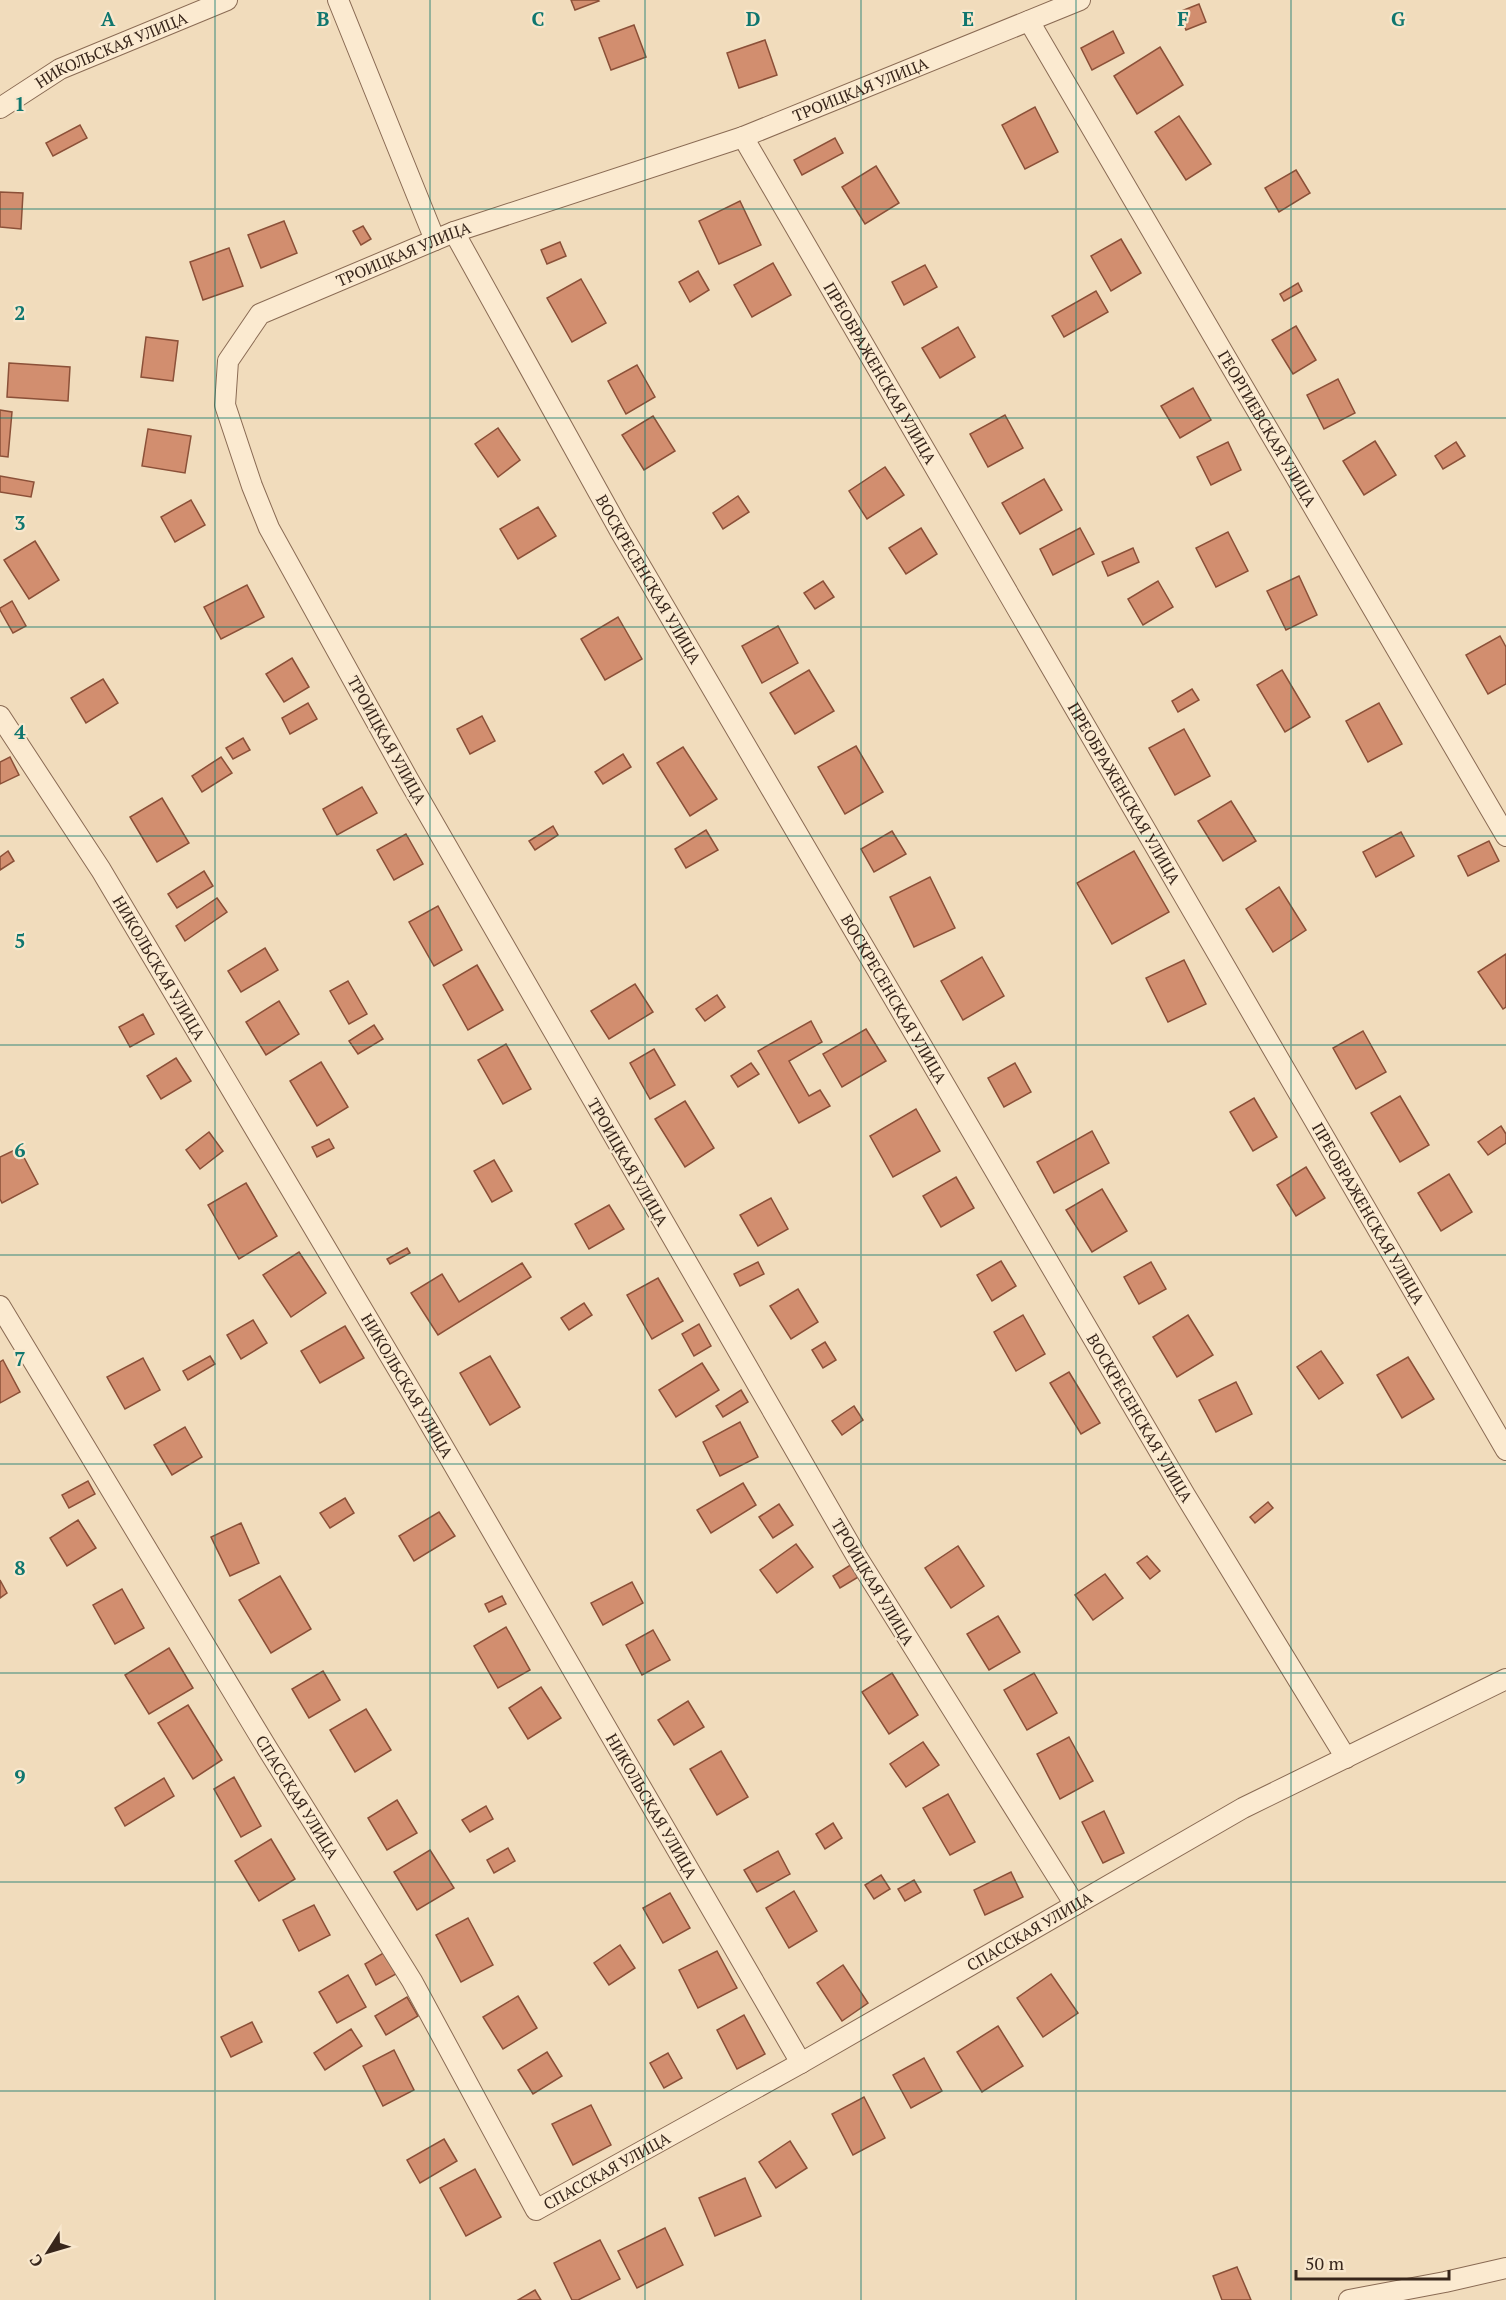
<svg xmlns="http://www.w3.org/2000/svg" width="1506" height="2300" viewBox="0 0 1506 2300" font-family="'PT Serif',serif">
<style>
.building{fill:#d28e6f;stroke:#8b5038;stroke-width:1.5}
.lines{fill:none;stroke-linecap:round;stroke-linejoin:round}
.street-casing{stroke:#8a6b54;stroke-width:22}
.street{stroke:#fbead0;stroke-width:20}
.grid{fill:none;stroke:#0f766e;stroke-width:1.5;stroke-opacity:0.55}
.labels{text-anchor:middle;stroke-width:4.5;stroke-linejoin:round;paint-order:stroke}
.street-label{font-size:16px;fill:#38261b;stroke:#f8e7cd}
.grid-label{font-size:20px;text-anchor:middle;font-weight:bold;fill:#0f766e;stroke:#f8e7cd;stroke-width:4.5;stroke-linejoin:round;paint-order:stroke}
</style>
<rect width="100%" height="100%" fill="#f1dcbc"/>
<g class="building">
<polygon points="571,0 598,0 599,1 575,10"/>
<polygon points="1199,4 1206,22 1186,30 1179,12"/>
<polygon points="634,25 646,57 611,70 599,38"/>
<polygon points="1113,31 1124,53 1092,70 1081,48"/>
<polygon points="765,40 777,75 739,88 727,53"/>
<polygon points="1160,47 1183,85 1137,114 1114,76"/>
<polygon points="1035,107 1058,152 1025,169 1002,125"/>
<polygon points="1179,116 1211,164 1186,180 1155,132"/>
<polygon points="80,125 87,138 53,156 46,143"/>
<polygon points="835,138 843,153 802,175 794,160"/>
<polygon points="876,166 899,203 865,224 842,187"/>
<polygon points="1296,170 1310,193 1279,212 1265,188"/>
<polygon points="0,192 23,193 21,229 0,227"/>
<polygon points="740,201 761,245 719,264 699,221"/>
<polygon points="284,221 297,253 261,268 248,235"/>
<polygon points="363,226 371,239 361,245 353,231"/>
<polygon points="1121,239 1141,273 1111,291 1091,256"/>
<polygon points="560,242 566,256 547,264 541,250"/>
<polygon points="229,248 243,286 203,300 190,262"/>
<polygon points="773,263 791,295 752,317 734,285"/>
<polygon points="925,265 937,287 904,305 892,282"/>
<polygon points="698,271 709,290 690,302 679,282"/>
<polygon points="581,279 606,323 572,342 547,298"/>
<polygon points="1298,283 1302,291 1284,301 1280,294"/>
<polygon points="1096,291 1108,312 1064,337 1052,316"/>
<polygon points="1296,326 1316,360 1293,374 1272,340"/>
<polygon points="958,327 975,357 940,378 922,348"/>
<polygon points="146,337 178,341 173,381 141,377"/>
<polygon points="9,363 70,367 68,401 7,397"/>
<polygon points="637,365 655,397 626,414 608,381"/>
<polygon points="1338,379 1355,413 1324,429 1307,395"/>
<polygon points="1193,388 1211,420 1180,438 1161,406"/>
<polygon points="0,410 12,412 8,457 0,456"/>
<polygon points="1005,415 1023,448 988,467 970,434"/>
<polygon points="653,416 675,451 644,470 622,435"/>
<polygon points="498,428 520,460 498,477 475,444"/>
<polygon points="148,429 191,436 185,473 142,466"/>
<polygon points="1375,441 1396,475 1364,495 1343,461"/>
<polygon points="1228,442 1241,470 1211,485 1197,457"/>
<polygon points="1456,442 1465,456 1443,469 1435,456"/>
<polygon points="885,467 904,495 867,519 849,491"/>
<polygon points="0,476 34,482 31,497 0,492"/>
<polygon points="1044,479 1062,510 1020,534 1002,503"/>
<polygon points="738,496 749,512 723,529 713,513"/>
<polygon points="191,500 205,525 175,542 161,517"/>
<polygon points="538,507 556,536 518,559 500,529"/>
<polygon points="921,528 937,554 906,574 889,548"/>
<polygon points="1080,528 1094,554 1053,575 1040,549"/>
<polygon points="1228,532 1248,571 1216,587 1196,548"/>
<polygon points="35,541 59,580 29,599 4,560"/>
<polygon points="1133,548 1139,562 1108,576 1102,562"/>
<polygon points="1299,576 1317,615 1286,630 1267,591"/>
<polygon points="823,581 834,597 815,609 804,593"/>
<polygon points="1158,581 1173,607 1143,625 1128,599"/>
<polygon points="247,585 264,617 221,639 204,607"/>
<polygon points="12,601 26,626 13,633 0,610 0,608"/>
<polygon points="618,617 642,659 605,680 581,639"/>
<polygon points="778,626 798,663 762,683 742,646"/>
<polygon points="1500,636 1506,647 1506,684 1488,694 1466,655"/>
<polygon points="292,658 309,687 284,702 266,674"/>
<polygon points="809,670 834,711 795,734 770,693"/>
<polygon points="1282,670 1310,717 1285,732 1257,685"/>
<polygon points="103,679 118,703 86,723 71,698"/>
<polygon points="1192,689 1199,700 1178,712 1172,701"/>
<polygon points="308,703 317,719 290,734 282,718"/>
<polygon points="1379,703 1402,744 1368,762 1346,721"/>
<polygon points="482,716 495,741 470,754 457,729"/>
<polygon points="1184,729 1210,776 1175,795 1149,748"/>
<polygon points="243,738 250,750 233,759 226,748"/>
<polygon points="856,746 883,792 845,814 818,767"/>
<polygon points="683,747 717,799 690,816 657,763"/>
<polygon points="623,754 631,767 603,784 595,772"/>
<polygon points="10,757 19,775 0,784 0,762"/>
<polygon points="221,757 232,773 202,792 192,776"/>
<polygon points="362,787 377,813 337,835 323,809"/>
<polygon points="162,798 189,843 157,862 130,817"/>
<polygon points="1231,801 1256,841 1223,861 1198,821"/>
<polygon points="553,826 558,835 535,850 529,841"/>
<polygon points="706,830 718,850 686,868 675,849"/>
<polygon points="892,831 906,854 874,872 861,849"/>
<polygon points="1401,832 1414,856 1376,877 1363,852"/>
<polygon points="406,834 423,864 394,880 377,850"/>
<polygon points="1489,841 1499,861 1468,876 1458,856"/>
<polygon points="8,851 14,861 0,870 0,857"/>
<polygon points="1134,851 1169,912 1112,944 1077,883"/>
<polygon points="204,871 213,886 177,908 168,894"/>
<polygon points="930,877 955,928 914,947 890,897"/>
<polygon points="1279,887 1306,930 1273,952 1246,909"/>
<polygon points="217,898 227,912 185,941 176,926"/>
<polygon points="438,906 462,950 434,966 409,922"/>
<polygon points="265,948 278,970 241,992 228,971"/>
<polygon points="1506,954 1506,1007 1503,1009 1478,972"/>
<polygon points="982,957 1004,996 963,1020 941,981"/>
<polygon points="1184,960 1206,1004 1168,1022 1146,978"/>
<polygon points="477,965 503,1010 468,1030 443,985"/>
<polygon points="348,981 367,1014 349,1024 330,991"/>
<polygon points="635,984 653,1012 609,1039 591,1011"/>
<polygon points="717,995 725,1007 705,1021 696,1009"/>
<polygon points="279,1001 299,1034 266,1055 246,1022"/>
<polygon points="143,1014 154,1034 130,1047 119,1027"/>
<polygon points="811,1021 822,1042 789,1061 809,1096 820,1090 830,1106 799,1123 758,1051"/>
<polygon points="374,1025 383,1039 358,1054 349,1041"/>
<polygon points="866,1029 886,1061 842,1087 823,1054"/>
<polygon points="1363,1031 1386,1072 1356,1089 1333,1048"/>
<polygon points="506,1044 531,1089 503,1104 478,1060"/>
<polygon points="654,1049 675,1085 650,1099 630,1063"/>
<polygon points="176,1058 191,1081 161,1099 147,1076"/>
<polygon points="321,1062 348,1107 317,1126 290,1081"/>
<polygon points="751,1063 759,1074 738,1087 731,1076"/>
<polygon points="1015,1063 1031,1092 1004,1107 988,1078"/>
<polygon points="1400,1096 1429,1145 1400,1162 1371,1113"/>
<polygon points="1254,1098 1277,1137 1253,1151 1230,1112"/>
<polygon points="685,1101 714,1148 685,1167 655,1119"/>
<polygon points="916,1109 940,1151 893,1177 870,1136"/>
<polygon points="1501,1126 1506,1134 1506,1143 1488,1155 1478,1142"/>
<polygon points="1092,1131 1109,1163 1054,1193 1037,1162"/>
<polygon points="209,1132 223,1151 200,1169 186,1150"/>
<polygon points="329,1139 334,1148 317,1157 312,1147"/>
<polygon points="19,1148 38,1184 2,1203 0,1199 0,1157"/>
<polygon points="494,1160 512,1191 492,1202 474,1171"/>
<polygon points="1306,1167 1325,1198 1296,1216 1277,1185"/>
<polygon points="1449,1174 1472,1212 1441,1231 1418,1193"/>
<polygon points="956,1177 974,1208 941,1227 923,1196"/>
<polygon points="246,1183 277,1236 239,1259 208,1205"/>
<polygon points="1102,1189 1127,1231 1092,1252 1066,1210"/>
<polygon points="771,1198 788,1229 758,1246 740,1215"/>
<polygon points="609,1205 624,1229 589,1249 575,1224"/>
<polygon points="407,1248 410,1253 390,1264 387,1259"/>
<polygon points="299,1252 326,1293 291,1317 263,1275"/>
<polygon points="1001,1261 1016,1286 992,1301 977,1275"/>
<polygon points="758,1262 764,1274 740,1286 734,1274"/>
<polygon points="1151,1262 1166,1289 1139,1304 1124,1277"/>
<polygon points="522,1263 531,1277 438,1335 411,1293 442,1274 459,1302"/>
<polygon points="658,1278 683,1321 652,1339 627,1295"/>
<polygon points="798,1289 818,1322 791,1339 770,1306"/>
<polygon points="584,1303 592,1315 569,1330 561,1318"/>
<polygon points="1023,1315 1045,1354 1016,1371 994,1332"/>
<polygon points="1188,1315 1213,1355 1177,1377 1153,1337"/>
<polygon points="253,1320 267,1343 241,1359 227,1335"/>
<polygon points="699,1324 711,1346 694,1356 682,1334"/>
<polygon points="345,1326 364,1358 320,1383 301,1351"/>
<polygon points="825,1342 836,1360 823,1368 812,1350"/>
<polygon points="1321,1351 1343,1383 1319,1399 1297,1367"/>
<polygon points="210,1356 215,1364 188,1380 183,1371"/>
<polygon points="490,1356 520,1407 490,1425 460,1373"/>
<polygon points="1408,1357 1434,1399 1402,1418 1377,1375"/>
<polygon points="143,1358 160,1390 125,1409 107,1377"/>
<polygon points="3,1360 20,1392 0,1403 0,1362"/>
<polygon points="702,1363 719,1390 676,1417 659,1390"/>
<polygon points="1069,1372 1100,1423 1081,1434 1050,1383"/>
<polygon points="1236,1382 1252,1414 1216,1432 1199,1400"/>
<polygon points="741,1390 748,1402 723,1417 716,1406"/>
<polygon points="854,1406 863,1420 842,1435 832,1421"/>
<polygon points="740,1422 758,1457 720,1476 703,1442"/>
<polygon points="185,1427 202,1457 172,1475 154,1445"/>
<polygon points="88,1481 95,1494 69,1508 62,1495"/>
<polygon points="743,1483 756,1505 711,1533 697,1510"/>
<polygon points="345,1498 354,1513 330,1528 320,1513"/>
<polygon points="1268,1502 1273,1508 1255,1523 1250,1517"/>
<polygon points="779,1504 793,1525 773,1538 759,1517"/>
<polygon points="439,1512 455,1536 414,1561 399,1536"/>
<polygon points="78,1520 96,1548 67,1566 50,1538"/>
<polygon points="241,1523 259,1563 230,1576 211,1537"/>
<polygon points="796,1544 813,1567 777,1593 760,1570"/>
<polygon points="958,1546 984,1586 951,1608 925,1568"/>
<polygon points="1147,1556 1160,1571 1150,1579 1137,1563"/>
<polygon points="852,1564 860,1576 840,1588 833,1576"/>
<polygon points="1105,1574 1123,1598 1093,1620 1075,1595"/>
<polygon points="280,1576 311,1629 271,1653 239,1600"/>
<polygon points="0,1580 7,1593 0,1598"/>
<polygon points="632,1582 643,1603 603,1625 591,1603"/>
<polygon points="122,1589 144,1628 115,1644 93,1605"/>
<polygon points="502,1596 506,1604 489,1612 485,1604"/>
<polygon points="998,1616 1020,1652 989,1670 967,1634"/>
<polygon points="506,1627 530,1670 498,1688 474,1646"/>
<polygon points="653,1630 670,1660 642,1675 626,1645"/>
<polygon points="169,1648 193,1688 149,1714 125,1675"/>
<polygon points="323,1671 340,1700 309,1718 292,1689"/>
<polygon points="892,1673 918,1715 889,1734 862,1692"/>
<polygon points="1034,1673 1057,1713 1027,1730 1004,1690"/>
<polygon points="541,1687 561,1718 528,1739 509,1708"/>
<polygon points="688,1701 704,1727 674,1745 658,1720"/>
<polygon points="188,1705 222,1760 193,1779 158,1723"/>
<polygon points="366,1709 391,1750 355,1772 330,1730"/>
<polygon points="1069,1737 1093,1781 1060,1799 1037,1754"/>
<polygon points="923,1742 939,1765 906,1787 890,1764"/>
<polygon points="721,1751 748,1797 717,1815 690,1769"/>
<polygon points="234,1777 261,1826 241,1837 214,1789"/>
<polygon points="164,1778 174,1796 125,1826 115,1808"/>
<polygon points="948,1794 975,1842 950,1855 923,1808"/>
<polygon points="397,1800 417,1833 387,1850 368,1818"/>
<polygon points="486,1806 493,1819 470,1832 462,1820"/>
<polygon points="1104,1811 1124,1853 1103,1863 1082,1822"/>
<polygon points="833,1823 842,1838 825,1849 816,1834"/>
<polygon points="271,1839 295,1879 259,1901 235,1861"/>
<polygon points="508,1848 515,1861 494,1873 487,1860"/>
<polygon points="430,1850 454,1888 417,1910 394,1872"/>
<polygon points="778,1851 790,1874 757,1892 744,1870"/>
<polygon points="1011,1872 1023,1897 985,1915 974,1890"/>
<polygon points="881,1875 890,1889 874,1899 865,1885"/>
<polygon points="914,1880 921,1892 905,1901 898,1889"/>
<polygon points="794,1891 817,1931 789,1948 766,1908"/>
<polygon points="670,1893 690,1928 663,1943 643,1908"/>
<polygon points="314,1905 330,1935 299,1951 283,1920"/>
<polygon points="468,1918 493,1965 461,1982 436,1935"/>
<polygon points="620,1945 635,1968 609,1985 594,1963"/>
<polygon points="717,1951 737,1988 698,2008 679,1970"/>
<polygon points="385,1952 396,1974 376,1985 365,1964"/>
<polygon points="843,1965 868,2003 842,2021 817,1983"/>
<polygon points="1051,1974 1078,2013 1043,2037 1017,1998"/>
<polygon points="348,1975 366,2007 337,2023 319,1992"/>
<polygon points="518,1996 537,2028 503,2049 483,2017"/>
<polygon points="407,1997 418,2016 386,2035 375,2016"/>
<polygon points="744,2015 765,2054 737,2069 717,2030"/>
<polygon points="252,2022 262,2042 231,2057 221,2037"/>
<polygon points="998,2026 1023,2066 982,2092 957,2052"/>
<polygon points="351,2029 362,2046 325,2070 314,2053"/>
<polygon points="394,2050 414,2090 383,2106 363,2066"/>
<polygon points="547,2052 562,2076 533,2094 518,2070"/>
<polygon points="668,2053 682,2078 664,2088 650,2063"/>
<polygon points="924,2058 942,2091 911,2108 893,2075"/>
<polygon points="864,2097 885,2138 853,2155 832,2114"/>
<polygon points="591,2105 611,2145 573,2165 552,2124"/>
<polygon points="444,2139 457,2161 420,2183 407,2160"/>
<polygon points="790,2141 807,2168 776,2188 759,2162"/>
<polygon points="475,2169 501,2217 466,2236 440,2188"/>
<polygon points="745,2178 761,2216 715,2236 699,2198"/>
<polygon points="665,2228 683,2265 637,2288 618,2251"/>
<polygon points="600,2240 620,2279 578,2300 572,2300 554,2263"/>
<polygon points="1237,2267 1251,2300 1222,2300 1213,2276"/>
<polygon points="535,2290 541,2300 518,2300"/>
</g>
<g class="lines">
<g class="street-casing">
<g id="street">
<polyline points="338,0 435,240"/>
<path id="s1" d="M1029 21 1506 836"/>
<path id="s2" d="M0 108 60 69 227 0"/>
<path id="s3" d="M743 137 1506 1450"/>
<path id="s4" d="M454 232 620 531 1185 1495 1346 1758"/>
<path id="s5" d="M0 716 101 870 412 1393 801 2063"/>
<path id="s6" d="M0 1306 267 1748 412 1981 536 2210 801 2063 1243 1808 1506 1679"/>
<path id="s7" d="M1075 1905 857 1557 408 779 269 528 252 486 225 405 228 361 260 314 454 232 743 137 1080 0"/>
<polyline points="1349,2300 1445,2282 1506,2268"/>
</g>
</g>
<use href="#street" class="street"/>
</g>
<path class="grid" d="M215 0V2300M430 0V2300M645 0V2300M861 0V2300M1076 0V2300M1291 0V2300M0 209H1506M0 418H1506M0 627H1506M0 836H1506M0 1045H1506M0 1255H1506M0 1464H1506M0 1673H1506M0 1882H1506M0 2091H1506"/>
<g class="labels">
<g class="street-label">
<text dy="6" stroke="none"><textPath href="#s2" startOffset="126">НИКОЛЬСКАЯ УЛИЦА</textPath></text>
<text dy="6" stroke="none"><textPath href="#s7" startOffset="2469">ТРОИЦКАЯ УЛИЦА</textPath></text>
<text dy="6" stroke="none"><textPath href="#s7" startOffset="1983">ТРОИЦКАЯ УЛИЦА</textPath></text>
<text dy="6" stroke="none"><textPath href="#s3" startOffset="273">ПРЕОБРАЖЕНСКАЯ УЛИЦА</textPath></text>
<text dy="6" stroke="none"><textPath href="#s1" startOffset="472">ГЕОРГИЕВСКАЯ УЛИЦА</textPath></text>
<text dy="6" stroke="none"><textPath href="#s4" startOffset="398">ВОСКРЕСЕНСКАЯ УЛИЦА</textPath></text>
<text transform="translate(387 740) rotate(61)" y="6">ТРОИЦКАЯ УЛИЦА</text>
<text dy="6" stroke="none"><textPath href="#s3" startOffset="759">ПРЕОБРАЖЕНСКАЯ УЛИЦА</textPath></text>
<text dy="6" stroke="none"><textPath href="#s5" startOffset="298">НИКОЛЬСКАЯ УЛИЦА</textPath></text>
<text dy="6" stroke="none"><textPath href="#s4" startOffset="884">ВОСКРЕСЕНСКАЯ УЛИЦА</textPath></text>
<text transform="translate(628 1162) rotate(60)" y="6">ТРОИЦКАЯ УЛИЦА</text>
<text dy="6" stroke="none"><textPath href="#s3" startOffset="1245">ПРЕОБРАЖЕНСКАЯ УЛИЦА</textPath></text>
<text dy="6" stroke="none"><textPath href="#s5" startOffset="784">НИКОЛЬСКАЯ УЛИЦА</textPath></text>
<text dy="6" stroke="none"><textPath href="#s4" startOffset="1370">ВОСКРЕСЕНСКАЯ УЛИЦА</textPath></text>
<text transform="translate(873 1582) rotate(59)" y="6">ТРОИЦКАЯ УЛИЦА</text>
<text dy="6" stroke="none"><textPath href="#s6" startOffset="574">СПАССКАЯ УЛИЦА</textPath></text>
<text dy="6" stroke="none"><textPath href="#s5" startOffset="1270">НИКОЛЬСКАЯ УЛИЦА</textPath></text>
<text dy="6" stroke="none"><textPath href="#s6" startOffset="1618">СПАССКАЯ УЛИЦА</textPath></text>
<text dy="6" stroke="none"><textPath href="#s6" startOffset="1132">СПАССКАЯ УЛИЦА</textPath></text>
</g>
</g>
<g class="grid-label">
<text x="108" y="26">A</text>
<text x="323" y="26">B</text>
<text x="538" y="26">C</text>
<text x="753" y="26">D</text>
<text x="968" y="26">E</text>
<text x="1183" y="26">F</text>
<text x="1398" y="26">G</text>
<text x="20" y="111">1</text>
<text x="20" y="320">2</text>
<text x="20" y="530">3</text>
<text x="20" y="739">4</text>
<text x="20" y="948">5</text>
<text x="20" y="1157">6</text>
<text x="20" y="1366">7</text>
<text x="20" y="1575">8</text>
<text x="20" y="1784">9</text>
</g>
<g transform="translate(48 2252) rotate(233)" stroke="#f8e7cd" stroke-width="4.5" paint-order="stroke">
<path d="M0-4.5L10 22L0 15L-10 22Z" fill="#38261b"/>
<text y="-9" font-size="16" font-weight="bold" text-anchor="middle" fill="#38261b">С</text>
</g>
<path d="M1296 2270v9h153v-9" fill="none" stroke="#38261b" stroke-width="3"/>
<text x="1305" y="2270" font-size="18" fill="#38261b" stroke="#f8e7cd" stroke-width="4.5" paint-order="stroke">50 m</text>
</svg>
